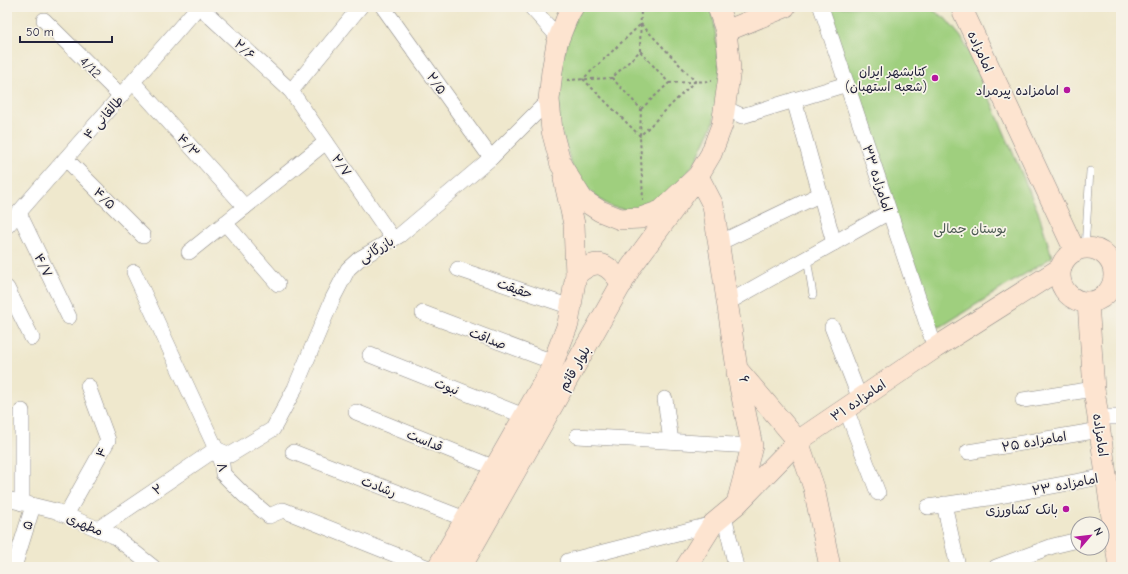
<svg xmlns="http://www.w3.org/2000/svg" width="1128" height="574" viewBox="0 0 1128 574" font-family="'Comic Neue','Playpen Sans Arabic',sans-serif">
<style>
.green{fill:#9fcf7e;stroke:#60785c}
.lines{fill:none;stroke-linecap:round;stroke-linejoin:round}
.lane-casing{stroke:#888584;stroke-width:8}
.street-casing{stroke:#888584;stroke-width:16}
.secondary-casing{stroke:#888584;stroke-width:22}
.path{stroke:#888584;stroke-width:2;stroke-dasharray:3 3;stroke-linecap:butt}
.lane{stroke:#fff;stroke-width:7}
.street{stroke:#fff;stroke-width:15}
.secondary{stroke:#fde4d0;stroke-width:21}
.poi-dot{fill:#b5179e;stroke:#f7f3e8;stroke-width:1.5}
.labels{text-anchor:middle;stroke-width:3.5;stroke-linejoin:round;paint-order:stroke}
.street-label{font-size:13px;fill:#22223b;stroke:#f7f3e8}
.poi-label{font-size:13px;fill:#22223b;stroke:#f7f3e8;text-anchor:end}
.park-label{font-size:13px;fill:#48564f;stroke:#f7f3e8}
</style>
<rect width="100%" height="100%" fill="#f7f3e8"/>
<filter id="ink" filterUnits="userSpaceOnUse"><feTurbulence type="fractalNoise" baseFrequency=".025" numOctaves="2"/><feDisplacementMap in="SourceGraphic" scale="8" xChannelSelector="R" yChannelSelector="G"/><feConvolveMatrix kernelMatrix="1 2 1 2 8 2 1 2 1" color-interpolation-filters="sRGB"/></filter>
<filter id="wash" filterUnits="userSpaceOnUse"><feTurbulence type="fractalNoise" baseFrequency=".012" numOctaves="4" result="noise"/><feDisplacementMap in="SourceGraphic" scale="16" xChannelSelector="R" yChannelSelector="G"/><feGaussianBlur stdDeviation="0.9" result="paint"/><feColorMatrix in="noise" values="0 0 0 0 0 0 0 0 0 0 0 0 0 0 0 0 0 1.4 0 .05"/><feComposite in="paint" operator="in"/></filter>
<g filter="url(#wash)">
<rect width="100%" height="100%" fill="#efe8cd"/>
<g class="green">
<polygon points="582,7 710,7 714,21 721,81 713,124 695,163 667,195 649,206 629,210 611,207 599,199 584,186 573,169 559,126 558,80 569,33"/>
<polygon points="833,7 928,7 945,18 961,37 973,59 1039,214 1052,257 942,326 930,329 829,14"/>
</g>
</g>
<g filter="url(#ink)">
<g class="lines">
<g class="lane-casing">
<g id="lane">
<polyline points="1085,248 1090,171"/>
<polyline points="807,258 813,295"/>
</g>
</g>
<g class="street-casing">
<g id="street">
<polyline points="200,7 291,91 393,239"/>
<polyline points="383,7 491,158"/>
<polyline points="531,7 559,38"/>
<polyline points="821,7 935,348"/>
<polyline points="44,20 121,96"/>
<polyline points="133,82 245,207"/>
<polyline points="291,91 360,7"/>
<polyline points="794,100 834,243"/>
<polyline points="725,108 742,116 847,84"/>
<polyline points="66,159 143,236"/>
<polyline points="19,213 69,317"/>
<polyline points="225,223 278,284"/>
<polyline points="7,226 198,7"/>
<polyline points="719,243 821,194"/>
<polyline points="189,252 326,142"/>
<polyline points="458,269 571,307"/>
<polyline points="134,272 216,449 222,465 223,474 244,495 269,516 283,510 426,567"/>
<polyline points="7,288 32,338"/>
<polyline points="727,303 889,212"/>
<polyline points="423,313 553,362"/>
<polyline points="832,327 860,399"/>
<polyline points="370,355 524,416"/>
<polyline points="665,399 671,441"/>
<polyline points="1023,400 1094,389"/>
<polyline points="846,409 878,493"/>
<polyline points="22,411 22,503"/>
<polyline points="356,412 495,468"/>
<polyline points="1098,417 1121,417"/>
<polyline points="577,436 752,446"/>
<polyline points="216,449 230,455 273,429 295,388 333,298 348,269 359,259 400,235 491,158 549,100"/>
<polyline points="293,452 465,519"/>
<polyline points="968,452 1100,430"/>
<polyline points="7,499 56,511 114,536 153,567"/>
<polyline points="944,504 958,567"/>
<polyline points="928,507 995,497 1106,476"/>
<polyline points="66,515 108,440 88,386"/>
<polyline points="724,515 736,567"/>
<polyline points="98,529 216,449"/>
<polyline points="568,561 713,524"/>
<polyline points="14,567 33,506"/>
<polyline points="996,567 1053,546 1078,540"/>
</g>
</g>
<g class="secondary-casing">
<g id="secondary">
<polyline points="573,7 568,15 557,43 552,71 549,100 552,131 561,165 583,200 600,211 620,219 641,218 661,211 698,176 711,154 722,125 730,69 726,31 718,7"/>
<polyline points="961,7 1075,251"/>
<polyline points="726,31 785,7"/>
<circle cx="1087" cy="275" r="27"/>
<path d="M576 275C597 257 607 262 622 284"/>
<polyline points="1088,302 1094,389 1119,567"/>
<polyline points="737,503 752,446 737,372"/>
<polyline points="438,567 549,373 568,324 576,275 574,224 564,179"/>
<polyline points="461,567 631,267 698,176 713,205 737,369 798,441 814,488 830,567"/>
<polyline points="686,567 713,524 737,504 798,441 935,348 1061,268"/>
</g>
</g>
<g class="path">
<polygon points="641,24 695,81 640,136 583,79"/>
<polyline points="640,51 641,7"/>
<polyline points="567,80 612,78"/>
<polyline points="669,83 712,81"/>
<polyline points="641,109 669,83 640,51 612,78 641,109 640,136 643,200"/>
</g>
<use href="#lane" class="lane"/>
<use href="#street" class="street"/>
<use href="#secondary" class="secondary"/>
</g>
</g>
<g class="poi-dot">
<circle cx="935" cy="78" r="4"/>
<circle cx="1067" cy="90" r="4"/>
<circle cx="1066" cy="509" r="4"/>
</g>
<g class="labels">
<g class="street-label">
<text transform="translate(245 49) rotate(43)" y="5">۲/۶</text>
<text transform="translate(981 51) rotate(65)" y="5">امامزاده</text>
<text transform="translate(91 67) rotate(45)" y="5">4/12</text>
<text transform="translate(437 83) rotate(55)" y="5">۲/۵</text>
<text transform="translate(103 117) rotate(-49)" y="5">طالقانی ۴</text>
<text transform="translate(189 145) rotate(48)" y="5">۴/۳</text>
<text transform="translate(342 165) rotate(55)" y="5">۲/۷</text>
<text transform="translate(878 178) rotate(72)" y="5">امامزاده ۳۳</text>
<text transform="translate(105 198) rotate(44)" y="5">۴/۵</text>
<text transform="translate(376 249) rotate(-31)" y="5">بازرگانی</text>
<text transform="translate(44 265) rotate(64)" y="5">۴/۷</text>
<text transform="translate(515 288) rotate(19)" y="5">حقیقت</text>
<text transform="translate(488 338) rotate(21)" y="5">صداقت</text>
<text transform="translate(574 368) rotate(-60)" y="5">بلوار قائم</text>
<text transform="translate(745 379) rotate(50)" y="5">۶</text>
<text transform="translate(447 386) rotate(21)" y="5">نبوت</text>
<text transform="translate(858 400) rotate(-34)" y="5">امامزاده ۳۱</text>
<text transform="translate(1101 435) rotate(82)" y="5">امامزاده</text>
<text transform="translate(425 440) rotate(22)" y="5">قداست</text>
<text transform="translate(1034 441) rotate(-10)" y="5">امامزاده ۲۵</text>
<text transform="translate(101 452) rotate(-61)" y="5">۴</text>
<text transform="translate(223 467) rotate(72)" y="5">۸</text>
<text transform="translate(1065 484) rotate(-11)" y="5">امامزاده ۲۳</text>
<text transform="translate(379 486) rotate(21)" y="5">رشادت</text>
<text transform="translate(157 489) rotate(-34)" y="5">۲</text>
<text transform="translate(85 524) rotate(23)" y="5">مطهری</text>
<text transform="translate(27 525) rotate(-73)" y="5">۵</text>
</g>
<g class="poi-label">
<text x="927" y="76">کتابشهر ایران<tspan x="927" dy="15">(شعبه استهبان)</tspan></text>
<text x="1059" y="95">امامزاده پیرمراد</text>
<text x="1058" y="514">بانک کشاورزی</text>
</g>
<g class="park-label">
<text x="970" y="233">بوستان جمالی</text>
</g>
</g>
<rect width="1128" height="574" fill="none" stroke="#f7f3e8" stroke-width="24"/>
<g transform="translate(1090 536) rotate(62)"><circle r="19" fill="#f7f3e8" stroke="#a29fa3"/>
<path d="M0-3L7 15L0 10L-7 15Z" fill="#b5179e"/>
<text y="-6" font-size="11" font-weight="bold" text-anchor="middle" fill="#22223b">N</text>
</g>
<path d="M20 36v6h92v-6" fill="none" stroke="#22223b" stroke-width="2"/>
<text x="26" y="36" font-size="12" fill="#22223b" stroke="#f7f3e8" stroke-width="3" paint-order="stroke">50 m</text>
</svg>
